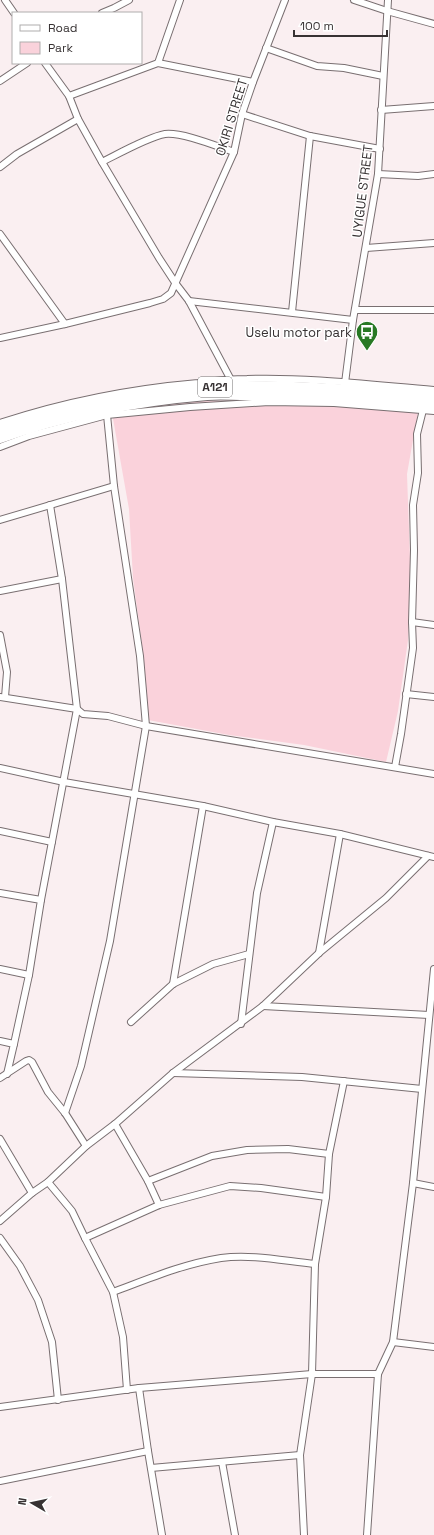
<svg xmlns="http://www.w3.org/2000/svg" width="434" height="1535" viewBox="0 0 434 1535" font-family="'Space Grotesk',sans-serif">
<style>
.green{fill:#fad2db}
.lines{fill:none;stroke-linecap:round;stroke-linejoin:round}
.minor-casing{stroke:#796f71;stroke-width:8}
.trunk-casing{stroke:#796f71;stroke-width:12}
.minor{stroke:#fff;stroke-width:6}
.trunk{stroke:#fff;stroke-width:10}
.labels{text-anchor:middle;stroke-width:3;stroke-linejoin:round;paint-order:stroke}
.shield{fill:#fff;stroke:#737070;stroke-width:1}
.shield-label{font-size:12px;font-weight:bold;fill:#373233}
.street-label{font-size:13px;fill:#373233;stroke:#fff}
.poi-label{font-size:13px;fill:#373233;stroke:#fff;text-anchor:end}
</style>
<rect width="100%" height="100%" fill="#faeff1"/>
<polygon class="green" points="257,400 419,406 407,474 411,587 408,640 398,711 386,762 304,745 229,735 148,720 142,645 133,578 129,509 112,413 151,406 204,401"/>
<g class="lines">
<g class="minor-casing">
<g id="minor">
<polyline points="5,0 14,13"/>
<polyline points="354,0 387,11 434,24"/>
<polyline points="102,13 114,8 129,0"/>
<polyline points="266,48 317,66 344,68 383,76"/>
<polyline points="45,63 69,96 78,119 102,162 159,258 176,284 189,301 231,380"/>
<polyline points="158,63 180,0"/>
<polyline points="0,81 27,63"/>
<polyline points="69,96 158,63 253,82"/>
<polyline points="381,110 434,106"/>
<polyline points="242,114 310,136 380,149"/>
<path d="M102 162C118 154 148 137 165 134 182 132 216 146 234 152"/>
<polyline points="0,167 17,154 78,119"/>
<polyline points="378,174 418,176 434,174"/>
<polyline points="0,234 65,324"/>
<polyline points="366,248 434,243"/>
<polyline points="189,301 353,320"/>
<polyline points="355,310 434,310"/>
<polyline points="292,312 310,136"/>
<polyline points="0,338 65,324 150,303 163,299 171,293 234,152 242,114 253,82 285,0"/>
<polyline points="345,383 353,320 378,174 388,0"/>
<path d="M0 423C67 401 128 389 198 383 214 381 231 379 247 379 308 377 373 385 434 390"/>
<polyline points="0,447 29,436 107,415 190,407 269,402 334,403 434,411"/>
<polyline points="0,520 114,486"/>
<polyline points="0,591 62,579"/>
<polyline points="412,622 434,625"/>
<polyline points="0,635 7,672 5,697"/>
<polyline points="406,694 434,697"/>
<polyline points="0,697 77,709 83,714 108,716 146,726 434,774"/>
<polyline points="395,767 401,734 413,648 412,622 414,550 413,505 418,473 417,434 423,410"/>
<polyline points="0,768 64,782 203,806 273,822 340,834 434,857"/>
<polyline points="0,831 52,842"/>
<polyline points="0,893 41,900 29,975 14,1044"/>
<polyline points="41,900 77,709 62,579 50,505"/>
<polyline points="319,953 340,834"/>
<polyline points="0,969 29,975"/>
<polyline points="173,984 203,806"/>
<polyline points="263,1006 429,1015"/>
<polyline points="131,1022 173,984 213,964 249,954"/>
<polyline points="241,1024 257,893 273,822"/>
<polyline points="0,1041 14,1044 7,1074"/>
<polyline points="173,1073 302,1077 422,1089"/>
<polyline points="0,1078 26,1061 29,1060 32,1062 48,1092 65,1113 86,1146"/>
<polyline points="65,1113 81,1066 110,941 146,726 140,656 114,486 107,415"/>
<polyline points="115,1124 148,1181"/>
<polyline points="0,1139 32,1193"/>
<polyline points="48,1182 72,1211 85,1238 113,1292 123,1337 127,1390"/>
<polyline points="413,1183 434,1187"/>
<polyline points="159,1205 148,1181 212,1156 247,1150 288,1149 329,1154"/>
<polyline points="0,1221 32,1193 48,1182 86,1146 115,1124 173,1073 263,1006 319,953 386,898 428,856"/>
<polyline points="0,1238 20,1266 38,1300 52,1342 58,1400"/>
<polyline points="85,1238 159,1205 230,1186 261,1188 326,1197"/>
<path d="M113 1292C148 1279 183 1264 221 1258 252 1254 284 1261 315 1264"/>
<polyline points="393,1342 434,1347"/>
<polyline points="139,1388 148,1451 162,1535"/>
<polyline points="0,1407 139,1388 312,1374 378,1374"/>
<polyline points="222,1462 235,1535"/>
<polyline points="151,1468 300,1455"/>
<polyline points="0,1481 148,1451"/>
<polyline points="304,1535 300,1455 312,1374 315,1264 326,1197 329,1154 344,1081"/>
<polyline points="367,1535 378,1374 393,1342 413,1183 434,969"/>
</g>
</g>
<g class="trunk-casing">
<g id="trunk">
<path d="M0 430C64 408 131 392 198 388 277 383 355 390 434 396"/>
<path d="M0 438C67 414 136 401 207 395 220 394 233 395 246 395 309 394 372 399 434 404"/>
</g>
</g>
<use href="#minor" class="minor"/>
<use href="#trunk" class="trunk"/>
</g>
<defs>
<g id="bus-pin" transform="scale(1.15)"><path d="M0 17L-7.5 6A9.5 9.5 0 1 1 7.5 6Z" fill="#287924" stroke="#fff"/><path d="M-5-6H5V4H4V6H2V4H-2V6H-4V4H-5ZM-3.5-4V0h7V-4ZM-3.5 1.2v1.5H-2V1.2ZM2 1.2v1.5H3.5V1.2Z" fill="#fff"/></g>
</defs>
<g fill-rule="evenodd">
<use href="#bus-pin" x="367" y="332"/>
</g>
<g class="labels">
<rect class="shield" x="198" y="377" width="34" height="20" rx="3"/>
<g class="shield-label">
<text x="215" y="391">A121</text>
</g>
<g class="street-label">
<text transform="translate(231 117) rotate(-73)" y="5">OKIRI STREET</text>
<text transform="translate(362 191) rotate(-83)" y="5">UYIGUE STREET</text>
</g>
<g class="poi-label">
<text x="352" y="337">Uselu motor park</text>
</g>
</g>
<rect x="12" y="12" width="130" height="52" fill="#ffffff" stroke="#afadad"/>
<rect x="20" y="25" width="20" height="6" fill="#ffffff" stroke="#afadad"/>
<text x="48" y="32" font-size="12" fill="#373233">Road</text>
<rect x="20" y="42" width="20" height="12" fill="#fad2db" stroke="#afadad"/>
<text x="48" y="52" font-size="12" fill="#373233">Park</text>
<g transform="translate(32 1503) rotate(279)" stroke="#ffffff" stroke-width="3" paint-order="stroke">
<path d="M0-3L7 15L0 10L-7 15Z" fill="#373233"/>
<text y="-6" font-size="11" font-weight="bold" text-anchor="middle" fill="#373233">N</text>
</g>
<path d="M294 30v6h93v-6" fill="none" stroke="#373233" stroke-width="2"/>
<text x="300" y="30" font-size="12" fill="#373233" stroke="#ffffff" stroke-width="3" paint-order="stroke">100 m</text>
</svg>
